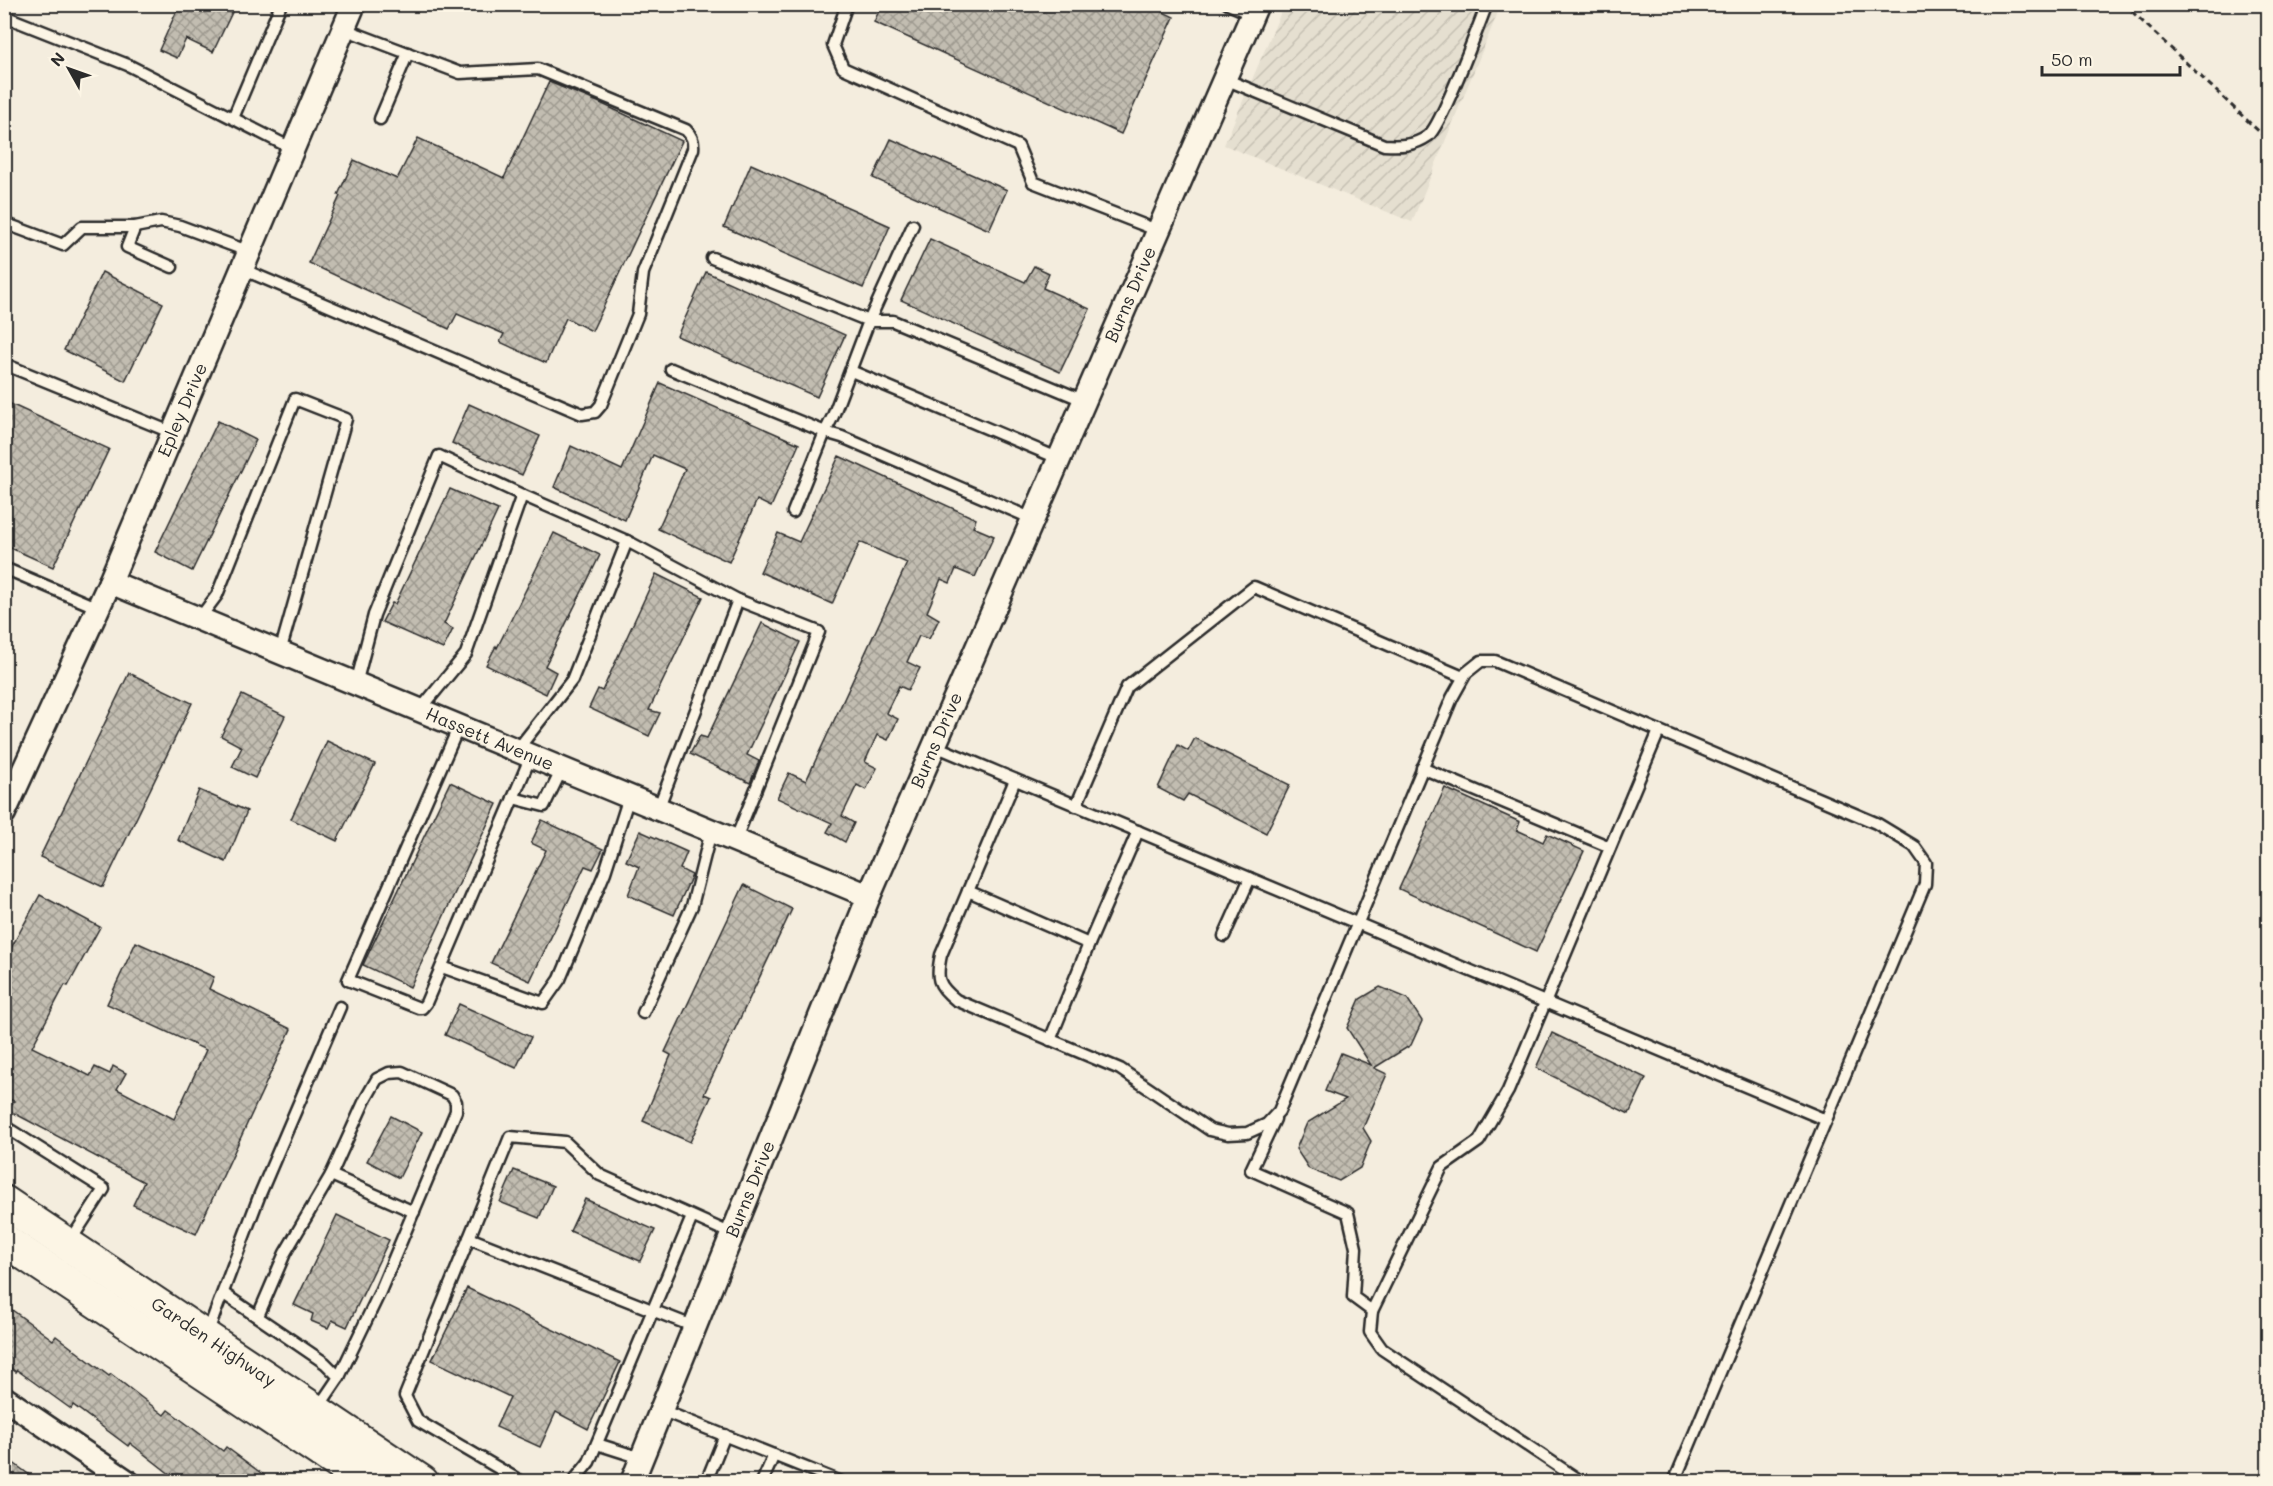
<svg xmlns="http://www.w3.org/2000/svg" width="2273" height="1486" viewBox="0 0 2273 1486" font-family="Mali,sans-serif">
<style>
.industrial{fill:url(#industrial-furrows)}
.building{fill:url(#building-cross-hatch);stroke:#2b2b2b;stroke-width:1.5}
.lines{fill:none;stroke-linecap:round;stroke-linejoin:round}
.lane-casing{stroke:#2b2b2b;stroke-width:15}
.street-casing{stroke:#2b2b2b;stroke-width:27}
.secondary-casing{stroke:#2b2b2b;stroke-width:36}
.path{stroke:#2b2b2b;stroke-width:3;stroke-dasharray:6 4.5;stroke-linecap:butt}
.lane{stroke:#fcf5e5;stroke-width:10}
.street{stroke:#fcf5e5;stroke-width:22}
.secondary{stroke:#fcf5e5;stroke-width:32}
.labels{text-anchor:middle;stroke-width:4.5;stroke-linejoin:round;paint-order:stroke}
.street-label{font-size:18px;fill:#2b2b2b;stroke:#fcf5e5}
</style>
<defs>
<pattern id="industrial-furrows" width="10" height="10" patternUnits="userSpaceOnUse" patternTransform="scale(1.5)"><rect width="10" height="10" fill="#e5dfd0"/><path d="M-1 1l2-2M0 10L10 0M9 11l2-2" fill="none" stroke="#c5c0b3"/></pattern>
<pattern id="building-cross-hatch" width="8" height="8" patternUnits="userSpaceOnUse" patternTransform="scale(1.5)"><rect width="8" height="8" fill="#c2bdb1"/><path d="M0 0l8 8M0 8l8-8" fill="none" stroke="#9e9a90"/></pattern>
</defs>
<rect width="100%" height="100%" fill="#f4edde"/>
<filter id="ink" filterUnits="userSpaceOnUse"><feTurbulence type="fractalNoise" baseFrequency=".0167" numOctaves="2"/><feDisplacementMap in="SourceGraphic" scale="12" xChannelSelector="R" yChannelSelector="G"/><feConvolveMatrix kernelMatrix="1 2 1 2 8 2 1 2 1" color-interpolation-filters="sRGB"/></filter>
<g filter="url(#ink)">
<polygon class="industrial" points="1284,5 1501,5 1412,222 1224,145"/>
<g class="building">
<polygon points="180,4 236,4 213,52 186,39 177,58 159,50"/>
<polygon points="882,4 1147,4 1174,17 1121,134 874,22"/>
<polygon points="549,82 598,102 682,141 592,331 566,318 546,363 500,342 504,334 457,314 449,329 309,263 340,196 338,195 354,160 397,179 418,138 504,178"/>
<polygon points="891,139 1007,190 989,230 873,178"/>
<polygon points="751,164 890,226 863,288 724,227"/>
<polygon points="930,239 1025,282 1034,266 1049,273 1043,288 1090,309 1060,372 901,300"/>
<polygon points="102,272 163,303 125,381 64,350"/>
<polygon points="706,272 845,335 817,397 677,336"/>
<polygon points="660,383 799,444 771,507 757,500 729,562 658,529 685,469 653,455 625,520 554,487 571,446 622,470"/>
<polygon points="4,401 109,449 53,567 4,545"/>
<polygon points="469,404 540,436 522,475 452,443"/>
<polygon points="218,421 256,440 192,571 155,552"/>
<polygon points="839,456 976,519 973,527 994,536 975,577 956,569 950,583 941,579 927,612 939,619 929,639 919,636 907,662 920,668 908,690 899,686 886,713 898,719 888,740 877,735 865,762 877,768 866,790 857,785 842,816 854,823 845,842 827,832 832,823 777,798 789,773 806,781 907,563 860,542 832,604 760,572 778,533 799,542"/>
<polygon points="450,489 498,510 444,624 453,629 443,649 382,622 392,603 395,604"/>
<polygon points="554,533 600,555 545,666 556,672 546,694 486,665 496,646 497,648"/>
<polygon points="656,574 703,597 649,710 660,713 649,736 589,708 598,689 602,691"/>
<polygon points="762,623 800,642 747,755 759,761 750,783 690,754 700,736 707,738"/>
<polygon points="129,673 192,703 103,887 40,857"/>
<polygon points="242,695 285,716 255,778 232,767 242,747 221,736"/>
<polygon points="1195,738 1290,785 1266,833 1188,794 1183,801 1158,788 1178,745 1188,751"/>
<polygon points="327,741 375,764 337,841 291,819"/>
<polygon points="450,782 497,804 410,987 363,965"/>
<polygon points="1445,788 1520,822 1517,830 1543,842 1547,834 1584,851 1536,952 1399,889"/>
<polygon points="199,790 247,811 226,862 178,840"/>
<polygon points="542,820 603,849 593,869 585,866 530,981 491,963 546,850 531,843"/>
<polygon points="640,831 687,852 680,869 692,875 674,915 628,895 639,867 626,861"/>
<polygon points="744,885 792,909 704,1094 711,1097 690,1142 643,1121 671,1055 665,1052"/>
<polygon points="40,895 100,927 68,986 65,985 32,1047 90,1076 95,1067 110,1074 113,1066 126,1073 117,1089 174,1119 206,1050 107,1004 136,942 214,977 209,989 291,1029 196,1234 133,1205 144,1182 8,1110 14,1101 4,1097 4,961"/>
<polygon points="1380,987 1407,998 1422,1021 1411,1045 1374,1068 1387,1074 1363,1128 1371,1141 1360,1168 1339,1181 1309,1169 1296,1149 1307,1123 1346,1099 1325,1091 1341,1053 1371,1065 1347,1028 1360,999"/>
<polygon points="459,1004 531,1037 516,1068 445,1035"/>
<polygon points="1552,1033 1646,1078 1629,1114 1536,1068"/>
<polygon points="391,1116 422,1132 399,1178 367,1161"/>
<polygon points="514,1170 553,1186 539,1218 500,1202"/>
<polygon points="585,1199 655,1230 640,1261 570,1231"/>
<polygon points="337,1215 389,1240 347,1327 332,1320 328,1328 311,1321 313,1314 294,1305"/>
<polygon points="467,1288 620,1362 588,1429 556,1412 540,1447 496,1427 510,1397 432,1360"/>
<polygon points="4,1304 53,1340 56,1336 109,1376 111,1374 164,1415 168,1410 223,1451 226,1447 273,1482 180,1482 130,1443 128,1446 73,1405 71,1409 17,1370 16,1372 4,1363"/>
<polygon points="4,1456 39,1482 4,1482"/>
</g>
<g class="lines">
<g class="lane-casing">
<g id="lane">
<polyline points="847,4 833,45 843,68 1018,146 1033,182 1159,231"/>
<polyline points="1228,4 1253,15"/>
<polyline points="4,16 128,65 293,149"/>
<path d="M1225 79 1384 145C1400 146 1414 146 1428 136 1442 125 1478 27 1487 4"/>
<polyline points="233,118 281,4"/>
<polyline points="380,119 408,53"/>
<polyline points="4,223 63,245 82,227 135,227 161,222 180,226 250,252"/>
<polyline points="135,227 127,247 172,267"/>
<polyline points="712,258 869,321 913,225"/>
<path d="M242 269 582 414 595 412 601 405 638 314 643 273 693 149C694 141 692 136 686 130L538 69 460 73 344 29"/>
<polyline points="4,364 173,433"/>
<polyline points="671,369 825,432 793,512"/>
<polyline points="851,371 1060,459"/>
<polyline points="1033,519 842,437 825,432 833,416 869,321 893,321 1085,401"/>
<polyline points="627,541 738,600 658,809"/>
<polyline points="4,568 98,608"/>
<polyline points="199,619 217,595 295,399 346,419 280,652"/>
<polyline points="356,684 374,615 439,456 522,495 466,654 420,710"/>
<polyline points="459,726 348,980 419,1008 422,1008 426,1003 531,756"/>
<polyline points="935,746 1826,1120 1674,1482"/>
<polyline points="517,750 572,680 627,541 522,495"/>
<polyline points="1422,768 1610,847"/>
<path d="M1015 780 941 955C936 978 937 985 956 1000L1120 1069 1210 1130 1228 1134 1247 1133 1267 1124 1279 1111 1452 698 1466 673 1481 661H1495L1876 823 1914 846 1926 863 1925 884 1826 1120"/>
<polyline points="513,798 544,806 562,769"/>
<polyline points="1076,806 1127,687 1254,587 1463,677"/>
<polyline points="735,841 819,632 738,600"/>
<polyline points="968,891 1089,944 1138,831"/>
<polyline points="1224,936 1250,878"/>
<polyline points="442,967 543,1003 560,979 605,872 629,797"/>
<polyline points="643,1013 692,906 711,831"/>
<polyline points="1050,1040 1089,944"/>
<polyline points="1275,1119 1251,1170 1348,1213 1356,1248 1353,1297 1372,1311 1442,1167 1479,1141 1508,1091 1659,731"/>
<polyline points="4,1126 104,1189 69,1243"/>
<polyline points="331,1175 414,1212"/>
<polyline points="469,1238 695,1327"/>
<polyline points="224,1294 325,1363 339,1377 318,1408"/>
<polyline points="1372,1311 1370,1332 1382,1349 1582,1482"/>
<polyline points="258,1316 285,1253 331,1175 365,1100 377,1079 389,1073 402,1072 452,1095 456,1102 456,1111 379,1294 339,1377"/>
<polyline points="207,1334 260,1194 340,1007"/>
<polyline points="661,1410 841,1482"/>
<polyline points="597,1444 641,1458"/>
<polyline points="522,1482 418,1421 405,1396 510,1137 565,1142 600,1175 732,1234"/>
<polyline points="573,1482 589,1462 692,1217"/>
<polyline points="706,1482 725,1435"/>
<polyline points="762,1482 774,1455"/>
</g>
</g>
<g class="street-casing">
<g id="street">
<path id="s1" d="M110 582 869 896"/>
<path id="s2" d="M4 813 110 582 354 4"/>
<polyline points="4,1398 128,1482"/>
<path id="s3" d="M632 1482 869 896 1257 4"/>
</g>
</g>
<g class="secondary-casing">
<g id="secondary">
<path id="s4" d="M4 1202 422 1482"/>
<polyline points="4,1240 367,1482"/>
</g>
</g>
<polyline class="path" points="2124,4 2268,140"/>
<use href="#lane" class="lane"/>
<use href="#street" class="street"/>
<use href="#secondary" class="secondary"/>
</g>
</g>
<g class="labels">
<g class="street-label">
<text dy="6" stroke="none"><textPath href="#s3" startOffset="1288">Burns Drive</textPath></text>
<text dy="6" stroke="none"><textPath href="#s2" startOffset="441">Epley Drive</textPath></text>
<text dy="6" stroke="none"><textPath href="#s1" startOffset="411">Hassett Avenue</textPath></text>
<text dy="6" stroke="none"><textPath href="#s3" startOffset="802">Burns Drive</textPath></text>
<text dy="6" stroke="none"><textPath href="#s3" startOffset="316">Burns Drive</textPath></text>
<text dy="6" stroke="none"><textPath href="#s4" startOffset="252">Garden Highway</textPath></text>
</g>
</g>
<rect width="2273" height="1486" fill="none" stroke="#fcf5e5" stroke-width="24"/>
<rect x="12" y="12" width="2249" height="1462" fill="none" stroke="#2b2b2b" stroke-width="2" filter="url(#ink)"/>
<g transform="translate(69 69) rotate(310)" stroke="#fcf5e5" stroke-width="4.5" paint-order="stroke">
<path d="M0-4.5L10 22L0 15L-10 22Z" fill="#2b2b2b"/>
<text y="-9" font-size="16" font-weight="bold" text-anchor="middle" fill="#2b2b2b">N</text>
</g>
<path d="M2042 66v9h138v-9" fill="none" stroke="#2b2b2b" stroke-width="3"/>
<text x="2051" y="66" font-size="18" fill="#2b2b2b" stroke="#fcf5e5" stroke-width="4.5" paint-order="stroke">50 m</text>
</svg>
